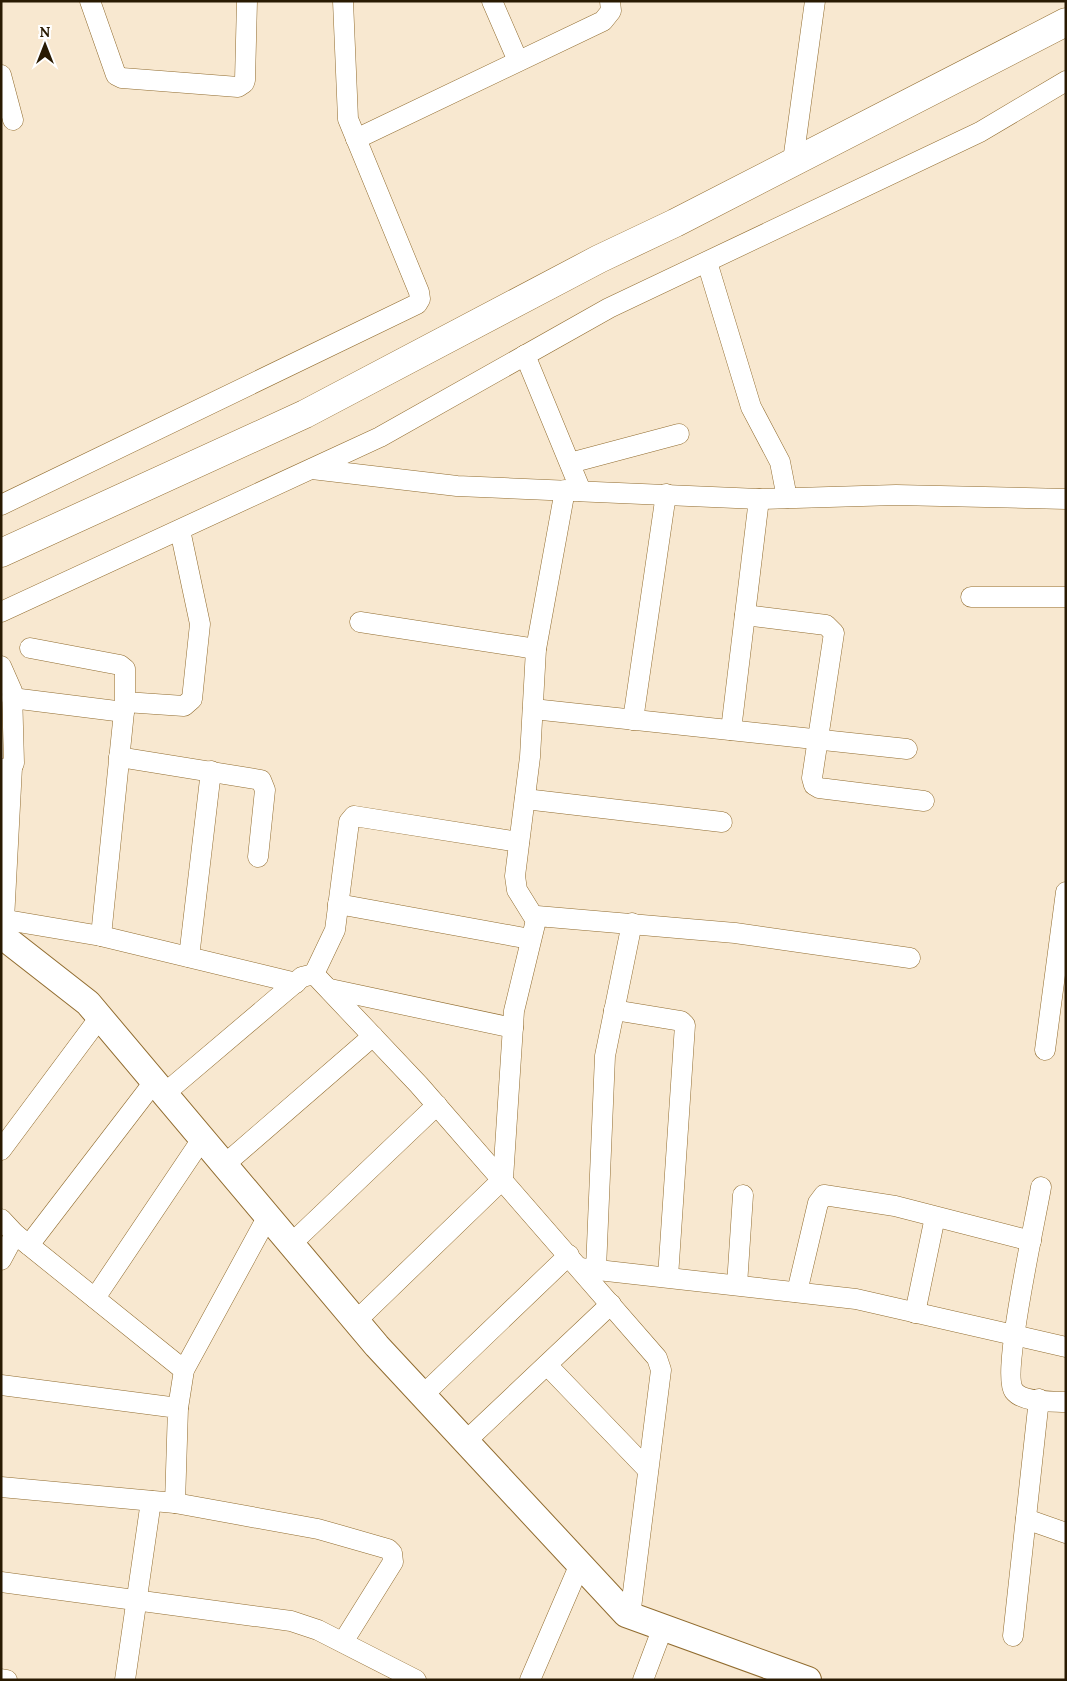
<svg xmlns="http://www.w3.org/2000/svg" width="1067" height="1681" viewBox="0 0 1067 1681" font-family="Lora,serif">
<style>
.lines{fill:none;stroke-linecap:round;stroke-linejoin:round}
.minor-casing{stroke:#916c2f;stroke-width:21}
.major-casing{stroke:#916c2f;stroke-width:28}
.highway-casing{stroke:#916c2f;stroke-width:29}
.minor{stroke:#fff;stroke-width:20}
.major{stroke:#fff;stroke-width:26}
.highway{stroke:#fff;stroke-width:28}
</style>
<rect width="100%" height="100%" fill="#f8e8d0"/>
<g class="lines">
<g class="minor-casing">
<g id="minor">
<polyline points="90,1 116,75 122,78 238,87 244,83 245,80 247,1"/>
<polyline points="492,1 518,61"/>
<polyline points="1,75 13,120"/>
<polyline points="356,139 603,21 611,11 610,1"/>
<polyline points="793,161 815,1"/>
<polyline points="707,262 751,407 780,462 787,498"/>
<polyline points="525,355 581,491"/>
<polyline points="570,463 679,434"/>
<polyline points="312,469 457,486 759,499 896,495 1066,499"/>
<polyline points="1,505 417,304 420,299 419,292 348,119 343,1"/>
<polyline points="971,597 1066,597"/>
<polyline points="1,612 380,437 609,308 980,132 1066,81"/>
<polyline points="745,615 826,625 834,633 812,778 814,785 819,788 924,801"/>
<polyline points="360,622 536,649"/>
<polyline points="30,648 120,665 125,669 125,702 101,936"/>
<polyline points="1,666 12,691 14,763 12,767 1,769"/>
<polyline points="12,698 124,712"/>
<polyline points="125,702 184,706 192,699 200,624 180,530"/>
<polyline points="533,709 907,749"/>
<polyline points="633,720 666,494"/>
<polyline points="731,730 759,499"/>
<polyline points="119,757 261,780 265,790 258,857"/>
<polyline points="525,799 722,822"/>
<polyline points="338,904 530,939"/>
<polyline points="1,919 101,936 296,983"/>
<polyline points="535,919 517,890 515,876 530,757 536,649 565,490"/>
<polyline points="4,920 12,767"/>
<polyline points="189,957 211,771"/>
<polyline points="314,974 335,930 349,822 354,816 519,842"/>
<polyline points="330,989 513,1028"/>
<polyline points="614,1010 681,1021 685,1025 668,1277"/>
<polyline points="1045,1050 1066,892"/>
<polyline points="164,1094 302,977 314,974 419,1085 657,1358 661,1370 630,1616"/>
<polyline points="1,1150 100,1017"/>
<polyline points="224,1165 373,1036"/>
<path d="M1041 1187C1036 1218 1001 1373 1014 1391 1023 1403 1052 1401 1066 1402"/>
<polyline points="1,1219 15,1234 184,1370"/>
<polyline points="291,1244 437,1105"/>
<polyline points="29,1245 154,1082"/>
<polyline points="1,1260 15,1234"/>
<polyline points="580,1268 856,1299 1066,1347"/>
<polyline points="596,1269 605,1056 632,923"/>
<polyline points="737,1285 743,1195"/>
<polyline points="797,1292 818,1203 824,1195 895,1206 1031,1241"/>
<polyline points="95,1298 202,1139"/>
<polyline points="915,1313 935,1217"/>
<polyline points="356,1321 503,1179 514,1011 537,916 735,933 910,958"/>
<polyline points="547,1365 648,1470"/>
<polyline points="1,1385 178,1408 175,1503 1,1487"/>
<polyline points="423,1395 569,1255"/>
<polyline points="178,1408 184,1370 268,1216"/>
<polyline points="466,1441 611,1304"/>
<polyline points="175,1503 318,1529 388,1549 392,1553 393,1562 343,1642"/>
<polyline points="1026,1519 1066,1533"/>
<polyline points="1,1582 291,1621 318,1630 416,1680"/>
<polyline points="1013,1636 1039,1399"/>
<polyline points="1,1679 7,1680"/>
<polyline points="125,1680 151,1501"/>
<polyline points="530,1680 580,1564"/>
<polyline points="643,1680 663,1627"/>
</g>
</g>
<g class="major-casing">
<polyline id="major" points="1,935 88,1003 377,1346 626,1614 808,1680"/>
</g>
<g class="highway-casing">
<polyline id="highway" points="1,553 305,414 599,259 675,223 1066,22"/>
</g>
<use href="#minor" class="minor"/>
<use href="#major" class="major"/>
<use href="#highway" class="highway"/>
</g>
<rect width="1067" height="1681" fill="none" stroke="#291a02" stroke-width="5"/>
<g transform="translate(45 45)" stroke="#ffffff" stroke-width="4" paint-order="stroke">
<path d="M0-4L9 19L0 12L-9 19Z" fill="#291a02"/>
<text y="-8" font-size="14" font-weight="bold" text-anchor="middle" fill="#291a02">N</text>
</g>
</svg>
